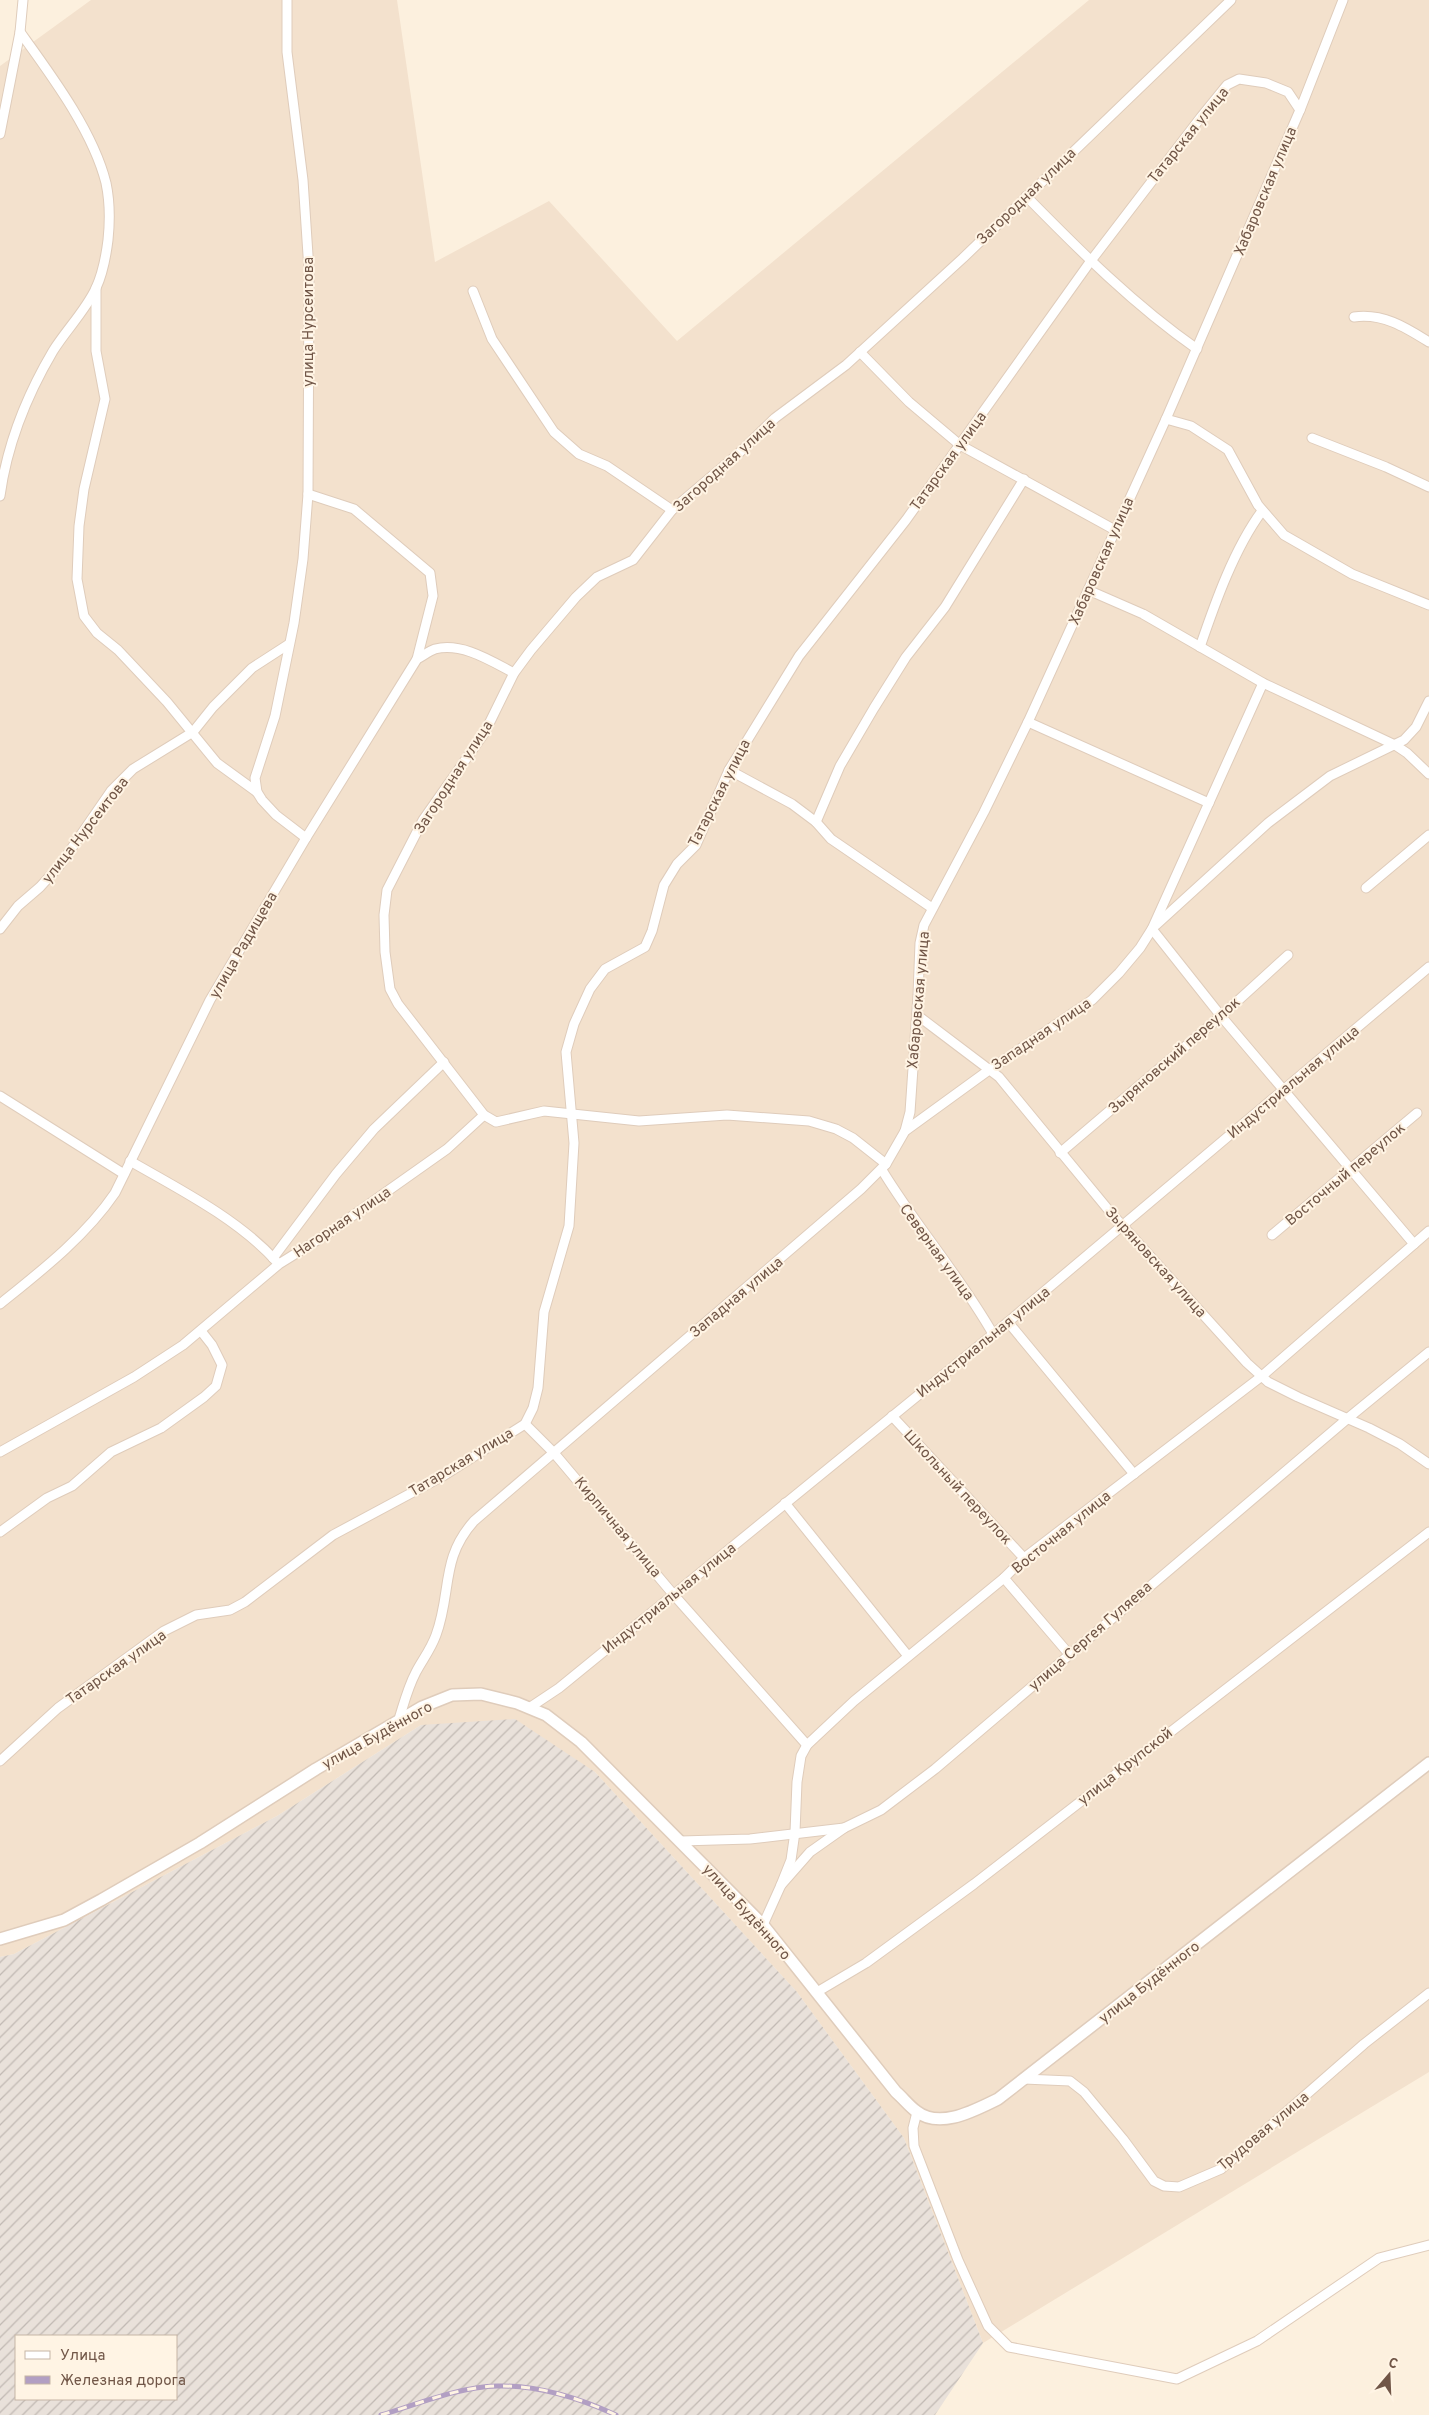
<svg xmlns="http://www.w3.org/2000/svg" width="1429" height="2415" viewBox="0 0 1429 2415" font-family="Overpass,sans-serif">
<style>
.residential{fill:#f3e1cd}
.industrial{fill:url(#industrial-furrows);fill-rule:evenodd}
.lines{fill:none;stroke-linecap:round;stroke-linejoin:round}
.minor-casing{stroke:#dfccbb;stroke-width:11}
.tertiary-casing{stroke:#dfccbb;stroke-width:14}
.minor{stroke:#fff;stroke-width:9}
.tertiary{stroke:#fff;stroke-width:11}
.rail-casing{stroke:#b29fc3;stroke-width:5}
.rail{stroke:#fff4e4;stroke-width:3;stroke-dasharray:9;stroke-linecap:butt}
.labels{text-anchor:middle;stroke-width:4;stroke-linejoin:round;paint-order:stroke}
.street-label{font-size:15px;fill:#715647;stroke:#fff4e4}
</style>
<defs>
<pattern id="industrial-furrows" width="10" height="10" patternUnits="userSpaceOnUse" patternTransform="scale(1.25)"><rect width="10" height="10" fill="#e9e1da"/><path d="M-1 1l2-2M0 10L10 0M9 11l2-2" fill="none" stroke="#c1b9b3"/></pattern>
</defs>
<rect width="100%" height="100%" fill="#fcf0de"/>
<polygon class="residential" points="91,0 397,0 435,262 549,201 677,341 1089,0 1429,0 1429,2072 983,2343 904,2138 797,1992 595,1772 421,1725 277,1816 14,1954 0,1957 0,66"/>
<path class="industrial" d="M515 1719 595 1772 797 1992 904 2138 983 2343 935 2415H0V1957L14 1954 277 1816 421 1725ZM16 2336H176V2399H16Z"/>
<g class="lines">
<g class="minor-casing">
<g id="minor">
<polyline points="287,0 287,52 303,180 309,270 308,494 303,559 294,623 275,716 255,778 257,792 262,800 276,815 306,838"/>
<polyline points="0,134 20,32 23,0"/>
<path d="M1026 196C1080 251 1134 305 1197 349"/>
<polyline points="96,288 96,351 105,399 84,489 79,526 77,579 84,616 97,633 118,650 167,702 217,763 257,792"/>
<polyline points="473,291 492,339 554,432 579,454 607,466 672,510"/>
<path d="M1354 317C1383 313 1405 327 1429 342"/>
<polyline points="860,352 909,402 960,445 1115,530"/>
<polyline points="1166,419 1191,426 1228,450 1258,505 1284,535 1352,574 1429,605"/>
<polyline points="1312,438 1386,467 1429,487"/>
<polyline points="308,494 354,509 430,573 433,596 417,659"/>
<path d="M0 496C7 445 27 395 53 351 66 330 86 310 96 288 103 273 106 256 108 240 110 221 110 202 106 183 93 131 51 75 20 32"/>
<polyline points="1088,590 1143,614 1263,683 1395,745 1407,753 1429,774"/>
<path d="M1200 647C1215 603 1234 549 1262 511"/>
<polyline points="1028,722 1209,803"/>
<polyline points="729,770 792,804 816,822 831,839 932,908"/>
<polyline points="816,822 840,766 874,708 906,657 945,607 1024,479"/>
<polyline points="1366,888 1429,835"/>
<polyline points="1156,925 1268,823 1330,776 1404,740 1416,727 1429,701"/>
<polyline points="0,929 18,906 40,887 60,865 111,791 133,769 193,732 213,707 252,668 289,644"/>
<polyline points="1152,929 1221,1016 1414,1244"/>
<polyline points="917,1015 999,1077 1111,1213 1247,1363 1268,1382 1298,1397 1369,1428 1400,1444 1429,1464"/>
<polyline points="0,1096 124,1174"/>
<polyline points="905,1131 910,1112 918,995 920,943 924,925 984,812 1028,722 1166,419 1300,110 1343,0"/>
<polyline points="1060,1153 1221,1016 1288,955"/>
<path d="M130 1161C179 1189 238 1219 276 1261"/>
<polyline points="886,1164 853,1138 836,1129 809,1121 727,1115 639,1121 544,1111 496,1122 484,1115 398,1004 390,989 385,952 384,915 387,890 423,820 485,732 514,673 531,650 576,597 597,577 633,560 672,510 738,454 775,418 846,365 963,258 1231,0"/>
<path d="M882 1170C916 1226 960 1276 993 1334"/>
<polyline points="1272,1235 1417,1113"/>
<polyline points="273,1258 336,1174 374,1129 444,1062"/>
<path d="M0 1304C41 1271 85 1237 115 1193L210 1000 306 838 417 659C423 656 429 651 435 649 462 642 491 661 514 673"/>
<polyline points="1008,1322 1134,1474"/>
<polyline points="892,1416 1024,1558"/>
<polyline points="525,1424 554,1453 673,1594 807,1745"/>
<polyline points="0,1452 134,1377 183,1345 279,1264 324,1236 447,1149 484,1115"/>
<polyline points="785,1503 908,1656"/>
<polyline points="0,1532 47,1498 72,1486 111,1452 161,1428 204,1397 216,1386 222,1365 212,1345 201,1331"/>
<polyline points="1004,1578 1069,1654"/>
<polyline points="529,1708 559,1688 1008,1322 1429,967"/>
<path d="M399 1719C404 1703 408 1687 416 1672 423 1659 431 1649 436 1635 452 1592 440 1559 474 1521L861 1189 886 1164 905 1131 989 1070 1092 1000 1119 973 1140 948 1152 929 1263 683"/>
<polyline points="0,1761 58,1708 164,1631 196,1615 230,1610 245,1602 333,1535 443,1476 525,1424 533,1408 538,1388 544,1312 569,1226 574,1143 566,1052 574,1024 590,989 605,969 645,947 652,931 664,885 677,864 696,845 729,770 799,656 906,520 1090,262 1201,117 1227,85 1239,79 1266,83 1288,92 1300,110"/>
<polyline points="681,1841 750,1839 844,1828"/>
<polyline points="781,1885 791,1860 795,1832 797,1782 801,1756 807,1745 854,1701 1004,1578 1024,1558 1262,1376 1429,1231"/>
<polyline points="763,1925 781,1885 810,1852 844,1828 881,1810 935,1769 1347,1419 1429,1352"/>
<polyline points="817,1992 866,1963 974,1884 1429,1532"/>
<polyline points="1024,2079 1070,2081 1084,2092 1123,2139 1154,2181 1164,2186 1179,2187 1221,2169 1364,2044 1429,1993"/>
<polyline points="917,2112 913,2128 914,2146 958,2260 988,2326 1009,2347 1177,2379 1257,2341 1379,2258 1429,2245"/>
</g>
</g>
<g class="tertiary-casing">
<path id="tertiary" d="M0 1939 64 1920 101 1900 200 1843 316 1769 422 1707 452 1695 481 1694 517 1703 546 1715 581 1742 763 1925 896 2092C903 2098 909 2106 916 2111 940 2130 975 2110 998 2099L1429 1763"/>
</g>
<use href="#minor" class="minor"/>
<use href="#tertiary" class="tertiary"/>
<g class="rail-casing">
<path id="rail" d="M381 2415C418 2404 458 2387 497 2386 539 2385 579 2398 616 2415"/>
</g>
<use href="#rail" class="rail"/>
</g>
<g class="labels">
<g class="street-label">
<text transform="translate(1188 135) rotate(-51)" y="5">Татарская улица</text>
<text transform="translate(1265 191) rotate(-67)" y="5">Хабаровская улица</text>
<text transform="translate(1026 196) rotate(-44)" y="5">Загородная улица</text>
<text transform="translate(308 322) rotate(-90)" y="5">улица Нурсеитова</text>
<text transform="translate(948 461) rotate(-54)" y="5">Татарская улица</text>
<text transform="translate(724 465) rotate(-42)" y="5">Загородная улица</text>
<text transform="translate(1101 561) rotate(-66)" y="5">Хабаровская улица</text>
<text transform="translate(453 777) rotate(-57)" y="5">Загородная улица</text>
<text transform="translate(719 793) rotate(-63)" y="5">Татарская улица</text>
<text transform="translate(85 830) rotate(-52)" y="5">улица Нурсеитова</text>
<text transform="translate(243 945) rotate(-60)" y="5">улица Радищева</text>
<text transform="translate(918 1000) rotate(-85)" y="5">Хабаровская улица</text>
<text transform="translate(1041 1034) rotate(-34)" y="5">Западная улица</text>
<text transform="translate(1174 1055) rotate(-41)" y="5">Зыряновский переулок</text>
<text transform="translate(1293 1082) rotate(-40)" y="5">Индустриальная улица</text>
<text transform="translate(1345 1174) rotate(-40)" y="5">Восточный переулок</text>
<text transform="translate(342 1222) rotate(-34)" y="5">Нагорная улица</text>
<text transform="translate(937 1252) rotate(54)" y="5">Северная улица</text>
<text transform="translate(1156 1262) rotate(48)" y="5">Зыряновская улица</text>
<text transform="translate(736 1297) rotate(-40)" y="5">Западная улица</text>
<text transform="translate(983 1342) rotate(-39)" y="5">Индустриальная улица</text>
<text transform="translate(461 1462) rotate(-31)" y="5">Татарская улица</text>
<text transform="translate(958 1487) rotate(47)" y="5">Школьный переулок</text>
<text transform="translate(618 1527) rotate(50)" y="5">Кирпичная улица</text>
<text transform="translate(1061 1532) rotate(-39)" y="5">Восточная улица</text>
<text transform="translate(669 1598) rotate(-39)" y="5">Индустриальная улица</text>
<text transform="translate(1090 1636) rotate(-41)" y="5">улица Сергея Гуляева</text>
<text transform="translate(116 1667) rotate(-35)" y="5">Татарская улица</text>
<text transform="translate(377 1735) rotate(-29)" y="5">улица Будённого</text>
<text transform="translate(1125 1766) rotate(-38)" y="5">улица Крупской</text>
<text transform="translate(747 1912) rotate(48)" y="5">улица Будённого</text>
<text transform="translate(1149 1982) rotate(-38)" y="5">улица Будённого</text>
<text transform="translate(1263 2131) rotate(-40)" y="5">Трудовая улица</text>
</g>
</g>
<rect x="15" y="2335" width="162" height="65" fill="#fff4e4" stroke="#c6b5a5"/>
<rect x="25" y="2351" width="25" height="8" fill="#ffffff" stroke="#c6b5a5"/>
<text x="60" y="2360" font-size="15" fill="#715647">Улица</text>
<rect x="25" y="2376" width="25" height="8" fill="#b29fc3" stroke="#c6b5a5"/>
<text x="60" y="2385" font-size="15" fill="#715647">Железная дорога</text>
<g transform="translate(1389 2375) rotate(19)" stroke="#fff4e4" stroke-width="4" paint-order="stroke">
<path d="M0-4L9 19L0 12L-9 19Z" fill="#715647"/>
<text y="-8" font-size="14" font-weight="bold" text-anchor="middle" fill="#715647">С</text>
</g>
</svg>
